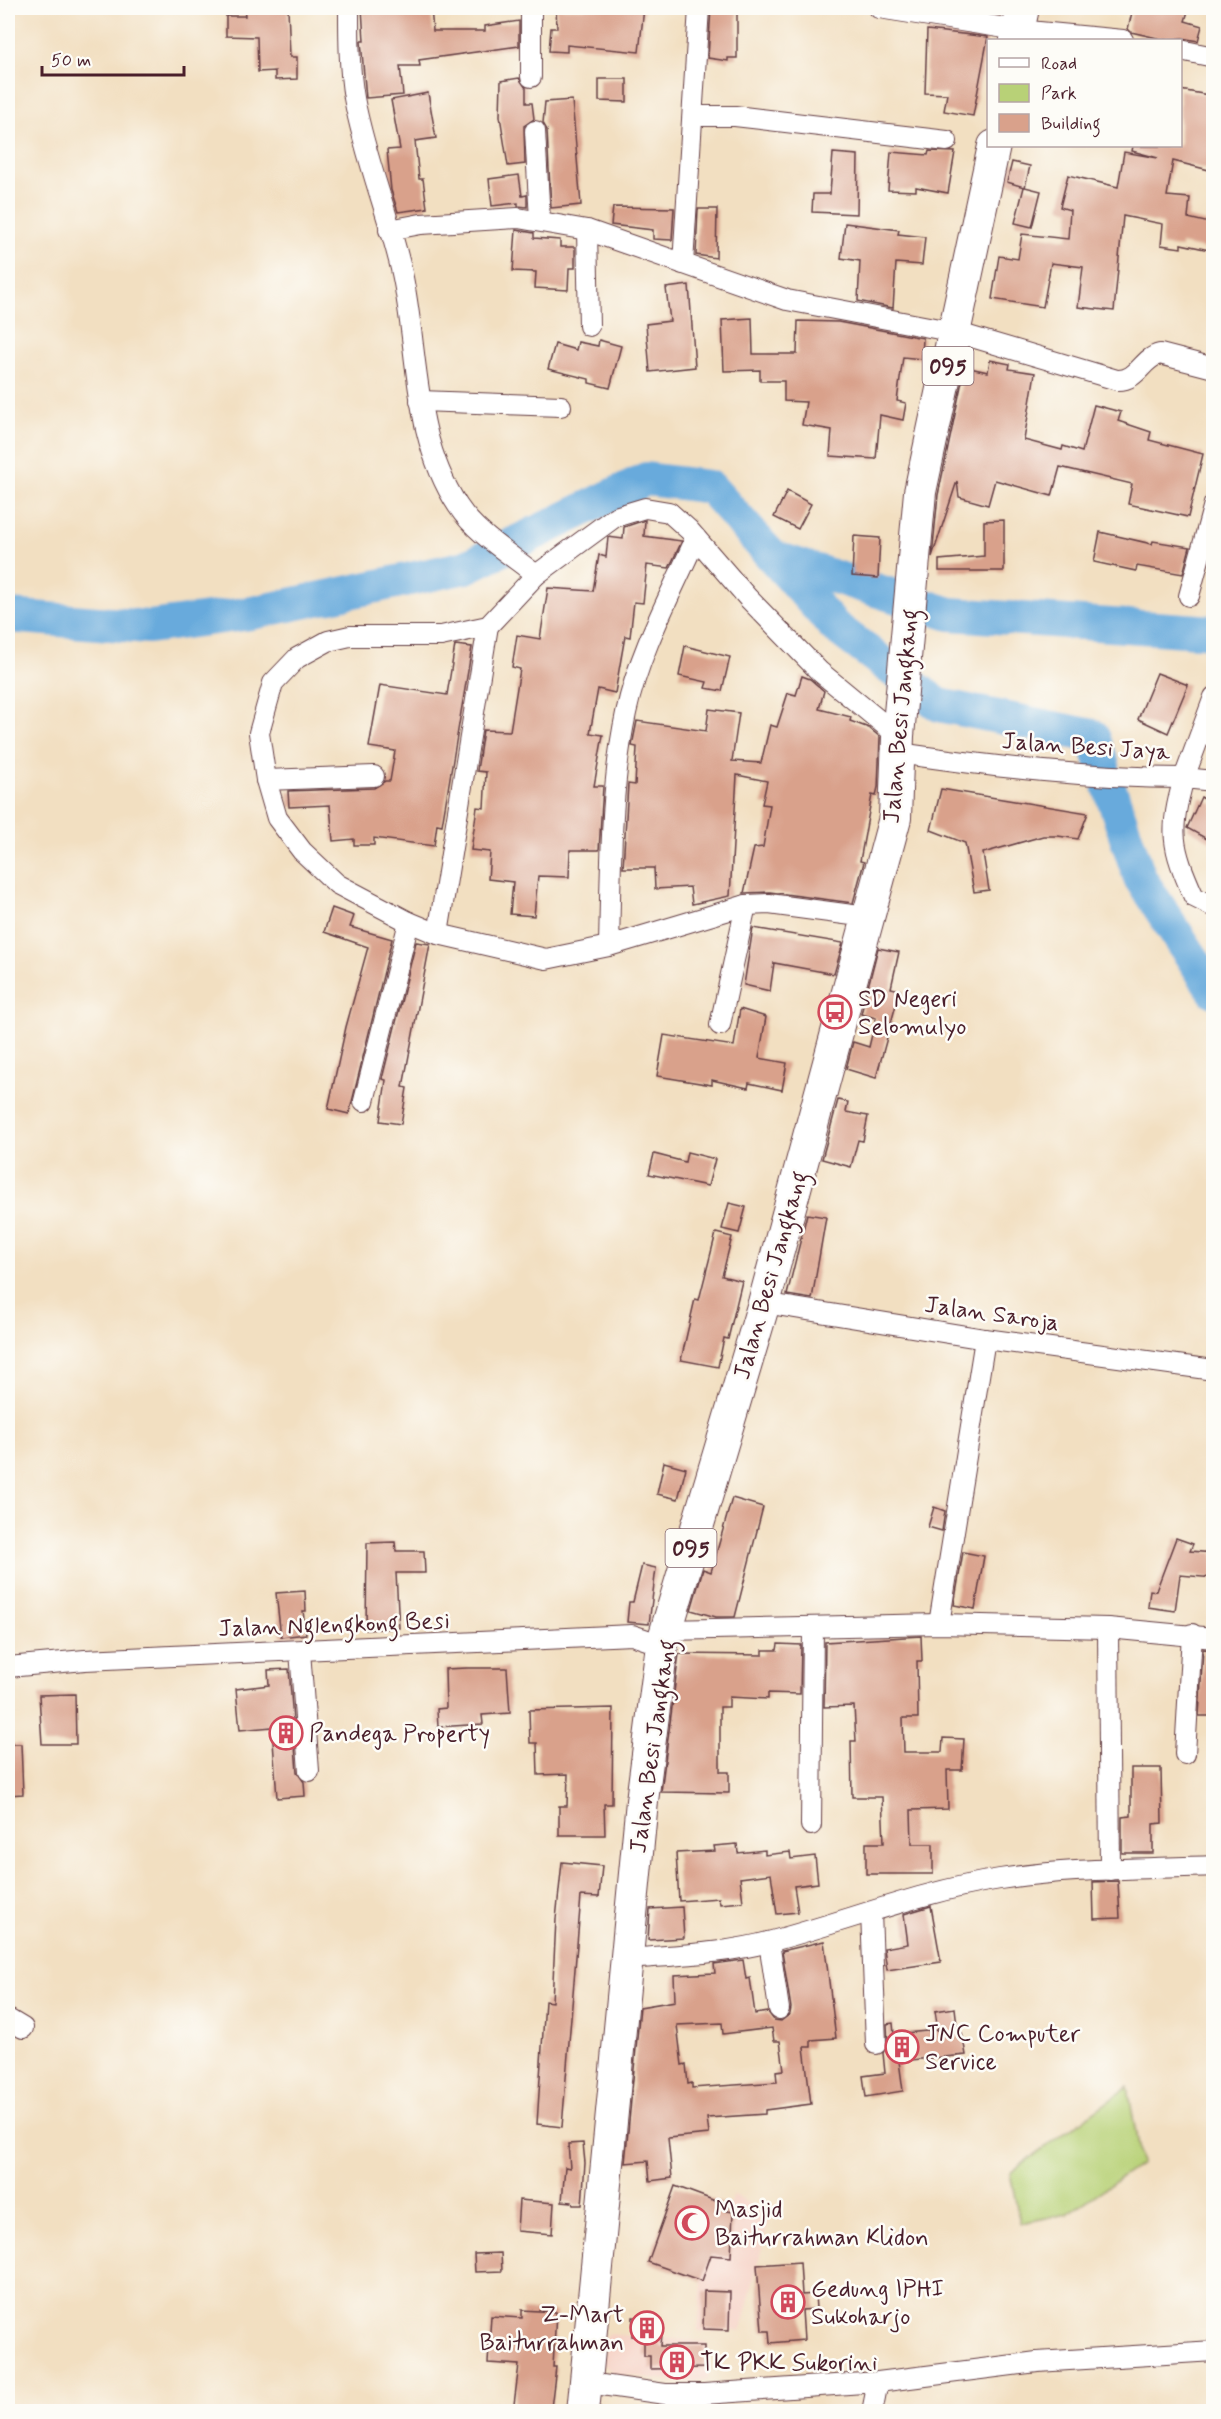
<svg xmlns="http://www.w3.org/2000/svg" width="1221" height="2419" viewBox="0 0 1221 2419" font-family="Mynerve,sans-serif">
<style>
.built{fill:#f6d1c5}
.green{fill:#b8d177;stroke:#817851;stroke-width:1.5}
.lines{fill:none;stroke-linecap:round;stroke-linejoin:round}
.river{stroke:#68aadc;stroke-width:34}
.building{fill:#d9a18b;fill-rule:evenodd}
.minor-casing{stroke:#633c42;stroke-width:22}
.primary-casing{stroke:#633c42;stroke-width:34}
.minor{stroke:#fff;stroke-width:20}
.primary{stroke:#fff;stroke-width:32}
.labels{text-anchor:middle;stroke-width:5;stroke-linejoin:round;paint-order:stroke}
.shield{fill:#fdfcf7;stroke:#806168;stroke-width:1.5}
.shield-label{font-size:22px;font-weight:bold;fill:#4a1f2b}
.street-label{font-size:24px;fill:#4a1f2b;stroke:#fdfcf7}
.poi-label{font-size:24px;fill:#4a1f2b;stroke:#fdfcf7;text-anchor:start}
</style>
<rect width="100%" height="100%" fill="#fdfcf7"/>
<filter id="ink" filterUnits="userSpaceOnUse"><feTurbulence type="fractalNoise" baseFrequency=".0167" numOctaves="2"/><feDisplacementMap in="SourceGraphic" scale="12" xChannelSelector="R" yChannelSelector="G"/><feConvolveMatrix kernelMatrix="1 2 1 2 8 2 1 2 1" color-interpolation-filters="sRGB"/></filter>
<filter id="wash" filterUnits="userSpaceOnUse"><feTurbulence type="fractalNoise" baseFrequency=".008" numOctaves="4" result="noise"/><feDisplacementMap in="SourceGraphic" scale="24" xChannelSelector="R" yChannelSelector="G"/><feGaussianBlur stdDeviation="1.35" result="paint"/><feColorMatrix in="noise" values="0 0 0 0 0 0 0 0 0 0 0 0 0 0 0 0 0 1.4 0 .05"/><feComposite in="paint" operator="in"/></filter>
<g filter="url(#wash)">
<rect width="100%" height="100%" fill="#f2dfc1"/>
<g class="built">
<polygon points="733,2195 770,2215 741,2331 698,2331 702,2281"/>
<polygon points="606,2334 708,2342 709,2379 687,2382 614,2374 603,2363"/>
</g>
<polygon class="green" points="1128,2087 1141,2164 1067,2214 1020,2223 1010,2173"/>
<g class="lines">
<g class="river">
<polyline points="773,557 950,614 1214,632"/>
<polyline points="8,616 149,627 252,613 466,567 646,479 710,487 834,626 939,705 1093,736 1103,766"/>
<polyline points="1109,786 1140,878 1214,991"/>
</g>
</g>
<g id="blocks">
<g class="building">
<polygon points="244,8 288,8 290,57 297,57 297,79 275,80 275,71 258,72 257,37 226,36 226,16 245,16"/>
<polygon points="362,8 431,8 433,31 485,31 485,26 519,21 519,46 419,60 420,66 400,66 403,95 366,98 362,52 361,41 364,41"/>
<polygon points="556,8 644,8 639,52 567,45 567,52 549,51 551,28 557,28"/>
<polygon points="711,8 737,8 737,58 728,58 728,61 708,58"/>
<polygon points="1133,8 1189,8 1185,21 1202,26 1198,41 1182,38 1166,40 1131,32 1128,29"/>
<polygon points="927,30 988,37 973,116 944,111 947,94 925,93"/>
<polygon points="519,78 526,88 526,103 532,103 534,119 524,126 525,164 508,166 500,116 501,81"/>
<polygon points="599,79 627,79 627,102 599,101"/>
<polygon points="1180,90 1214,96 1214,151 1209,170 1173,161 1167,196 1190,198 1188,218 1214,224 1214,251 1181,244 1181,248 1161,245 1163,224 1123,216 1114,311 1078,307 1083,267 1051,263 1043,307 992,299 999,256 1018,259 1022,234 1068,239 1070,210 1060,207 1068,175 1118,187 1124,152 1158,158 1132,151 1133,146 1180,146"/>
<polygon points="428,93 436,138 415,141 419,179 423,179 427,208 398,212 391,190 387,150 400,149 391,100"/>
<polygon points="572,100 581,205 551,208 547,130 543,123 545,102"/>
<polygon points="929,151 955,152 948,193 916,187 916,191 888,190 891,152 928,155"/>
<polygon points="833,153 858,155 857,214 812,212 813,194 830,194"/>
<polygon points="1012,162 1030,166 1025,187 1041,191 1032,227 1015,223 1024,187 1007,182"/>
<polygon points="519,175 522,196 527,195 527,207 518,206 518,203 492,206 489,179"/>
<polygon points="613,207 674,208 672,240 653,239 653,230 611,225"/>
<polygon points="698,209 717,209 716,258 696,255"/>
<polygon points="845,223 899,230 898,234 925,237 922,265 896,263 893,308 858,301 860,261 841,258"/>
<polygon points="516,230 534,233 534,238 560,240 560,247 575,247 575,268 569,268 568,290 535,288 536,272 513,271"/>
<polygon points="689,285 695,367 650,372 646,324 670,321 666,288"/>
<polygon points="752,318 753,354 797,354 798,321 838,322 923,338 922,359 903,357 897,401 906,403 903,420 880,415 876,459 830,456 832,430 802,425 806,402 784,401 784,381 760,381 760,370 724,371 722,320"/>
<polygon points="599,340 621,346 610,388 589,383 589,379 548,369 555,344 576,350 578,342 598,346"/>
<polygon points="990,360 1010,364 1009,369 1035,373 1024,440 1062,450 1063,446 1082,452 1094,405 1121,412 1118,421 1151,432 1149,440 1203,454 1188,517 1128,504 1132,484 1060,467 1052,496 995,480 988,505 959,497 957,481 932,557 938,495 965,367 988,372"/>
<polygon points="787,491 811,504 798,529 774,517"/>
<polygon points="645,520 644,536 682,541 669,568 647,565 643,603 634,602 630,637 625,636 615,693 598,689 590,733 603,735 594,786 603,786 599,850 570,850 569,877 538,876 534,916 510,914 513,882 488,879 490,852 471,850 477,807 484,808 486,772 477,771 483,730 510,731 520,669 512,667 517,635 540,639 548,588 593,591 599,555 606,557 608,537 623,539 624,527"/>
<polygon points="1004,520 1004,571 939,571 939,560 984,556 984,521"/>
<polygon points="1100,532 1152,544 1153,541 1190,547 1183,574 1137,566 1136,571 1094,562"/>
<polygon points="854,536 880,538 878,578 852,576"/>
<polygon points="455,645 472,647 442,825 437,824 434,846 374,838 374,845 354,845 354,839 333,841 330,805 289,807 288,791 374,788 385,781 390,781 395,751 369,747 380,685 447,695"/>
<polygon points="685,646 730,657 722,691 705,688 707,682 679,676"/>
<polygon points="1157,673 1188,685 1168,733 1138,719"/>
<polygon points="802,676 810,679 824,691 819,709 851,717 850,721 869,728 880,737 878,787 876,796 872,795 860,861 864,862 853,903 770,892 744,893 754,848 763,847 770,805 762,804 767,781 737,775 730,896 692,904 690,887 655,889 654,868 623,868 628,784 635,785 637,747 632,746 637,721 706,731 709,709 739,713 732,761 761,763 770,725 777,727 788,693 796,695"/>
<polygon points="941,789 1088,813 1078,839 1058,836 1043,836 983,853 989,890 974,892 965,843 931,830"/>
<polygon points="1201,797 1214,805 1214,843 1187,828"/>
<polygon points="332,908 354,916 350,927 392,939 349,1114 328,1109 346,1027 368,947 324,932"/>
<polygon points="753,928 843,943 834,974 774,963 770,991 744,985"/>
<polygon points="416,942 430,944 403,1087 407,1088 401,1124 380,1121 386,1080 382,1079"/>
<polygon points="878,948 899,952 891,988 900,990 876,1078 846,1069 853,1042 869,1047 876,1018 861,1014"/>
<polygon points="740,1009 766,1017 759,1058 787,1063 782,1090 749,1083 748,1088 712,1080 712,1085 657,1076 664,1035 734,1046"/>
<polygon points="838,1100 848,1102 846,1112 868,1116 863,1141 858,1140 851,1167 822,1159"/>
<polygon points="687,1152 715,1159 708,1186 649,1174 654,1154 685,1162"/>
<polygon points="729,1203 746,1207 739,1233 722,1229"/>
<polygon points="807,1214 826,1217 812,1299 787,1295"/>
<polygon points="716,1233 732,1237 722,1276 742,1281 728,1339 724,1338 718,1367 681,1360 695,1299 699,1300"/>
<polygon points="664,1462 686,1468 678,1499 657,1494"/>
<polygon points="732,1498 763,1507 735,1617 716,1617 691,1610 703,1569 711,1572"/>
<polygon points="934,1507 945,1511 942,1531 928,1527"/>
<polygon points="1176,1538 1193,1544 1190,1551 1214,1553 1214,1578 1180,1575 1175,1611 1148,1607 1150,1590 1156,1591"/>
<polygon points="395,1542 396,1551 424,1551 425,1573 396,1573 399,1628 366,1630 367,1543"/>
<polygon points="963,1552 984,1556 975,1609 954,1605"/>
<polygon points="642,1565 656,1568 649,1624 627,1622 629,1602 633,1602"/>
<polygon points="305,1591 306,1611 303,1611 306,1634 281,1637 276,1593"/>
<polygon points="921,1636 922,1661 917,1661 918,1718 903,1718 904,1752 942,1752 943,1738 964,1739 962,1770 947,1770 948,1809 911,1810 912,1844 933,1844 933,1874 866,1874 866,1843 884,1843 882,1797 852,1797 851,1741 856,1741 854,1706 824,1707 825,1642"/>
<polygon points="778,1644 801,1645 800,1694 768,1693 768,1699 729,1697 729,1707 720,1707 720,1772 729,1772 729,1793 661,1792 679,1654 763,1655 763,1650 777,1650"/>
<polygon points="1203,1649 1214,1650 1214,1716 1199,1716"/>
<polygon points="467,1668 507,1668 510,1713 482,1715 483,1724 438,1727 437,1709 446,1708 445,1669"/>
<polygon points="289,1669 297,1772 304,1782 305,1796 277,1798 272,1727 240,1730 236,1689 269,1685 268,1670"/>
<polygon points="75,1694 76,1744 42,1744 39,1695"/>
<polygon points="613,1708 612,1804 604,1804 605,1835 559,1835 559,1806 567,1806 568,1774 538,1775 537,1743 530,1743 529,1710"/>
<polygon points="8,1744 21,1744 23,1794 8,1795"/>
<polygon points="1131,1768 1161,1768 1162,1823 1153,1824 1153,1853 1122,1853 1122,1817 1131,1816"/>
<polygon points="737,1844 738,1853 765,1850 765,1855 790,1852 791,1859 815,1856 818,1883 794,1886 798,1912 777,1914 771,1874 740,1878 743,1902 720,1904 719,1898 679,1901 676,1853 715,1851 714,1846"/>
<polygon points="562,1862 602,1866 599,1897 581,1896 562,2127 537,2124 545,2001 552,2002 556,1919"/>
<polygon points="1118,1881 1120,1918 1094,1919 1093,1882"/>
<polygon points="931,1906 941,1962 887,1970 884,1948 908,1944 904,1914"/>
<polygon points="682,1907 684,1938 648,1940 650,1909"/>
<path d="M824 1941 836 2038 811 2040V2047H804L811 2104 765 2110V2114L707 2118 709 2134 668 2138 672 2178 650 2181 648 2161 625 2163 640 2007 675 2001 674 1975 715 1973 714 1964 743 1960 746 1979 750 1978 755 2014 768 2012 774 2020 781 2021 790 2014 791 2008 782 1951ZM722 2023 723 2034 772 2028 774 2041H780L784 2070 776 2071 777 2082 692 2088V2083L688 2084 686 2064 682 2065 677 2025Z"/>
<polygon points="955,2008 958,2034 962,2033 966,2055 899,2061 903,2091 866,2097 863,2076 885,2073 883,2053 888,2044 887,2024 893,2023 894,2034 938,2030 935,2011"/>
<polygon points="583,2143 585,2163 582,2205 573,2205 572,2202 562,2201 565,2167 570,2168 568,2144"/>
<polygon points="675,2186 729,2206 727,2211 733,2212 731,2257 711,2255 702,2281 648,2262"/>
<polygon points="519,2200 554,2203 552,2234 517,2231"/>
<polygon points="501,2253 502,2271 475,2272 474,2254"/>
<polygon points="800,2262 802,2295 815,2294 816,2309 802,2310 804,2340 770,2343 769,2331 762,2331 757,2265"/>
<polygon points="704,2291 730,2292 729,2330 703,2329"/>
<polygon points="522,2310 556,2312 553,2367 556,2367 551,2408 545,2407 545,2412 513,2412 519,2365 488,2363 491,2316 522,2318"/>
<polygon points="633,2317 662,2320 660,2346 704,2346 704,2368 650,2369 650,2356 644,2356 644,2337 632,2336"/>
</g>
</g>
</g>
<g filter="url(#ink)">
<use href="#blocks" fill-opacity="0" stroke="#633c42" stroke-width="1.5"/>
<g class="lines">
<g class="minor-casing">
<g id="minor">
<path d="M349 8C349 37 349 69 354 98 365 158 389 215 402 273 419 351 412 436 458 506 476 534 510 554 536 575"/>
<polyline points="531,8 531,77"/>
<polyline points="879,8 1018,30 1123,40"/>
<polyline points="1180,50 1214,57"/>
<polyline points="693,116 735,116 947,141"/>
<polyline points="535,131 540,220"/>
<path d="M389 230 421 224 518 218 587 230 787 300 955 332 1117 380C1138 381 1142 358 1160 354L1214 368"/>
<polyline points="587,230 589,326"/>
<polyline points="683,264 699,8"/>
<polyline points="420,401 561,406"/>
<polyline points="1189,596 1214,504"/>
<path d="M899 753C994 767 1088 778 1184 778L1214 697"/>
<polyline points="266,780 374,776"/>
<path d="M1214 781 1184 778C1169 831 1171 846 1194 897L1214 907"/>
<polyline points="867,917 769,904 746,905 609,946 546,959 438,934 409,922 337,884 302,851 277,818 266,780 259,733 273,683 297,658 328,641 350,636 441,636 488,626 536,575 615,517 645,508 669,512 689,530 748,598 819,671 898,736"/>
<polyline points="438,934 488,626"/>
<path d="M609 946C611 868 610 789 626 713 639 652 671 594 696 538"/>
<polyline points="720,1025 746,905"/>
<polyline points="364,1101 409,922"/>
<polyline points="764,1303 985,1339 1214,1370"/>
<polyline points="939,1624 985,1339"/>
<polyline points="1108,1628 1110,1870"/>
<polyline points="667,1630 939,1624 1108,1628 1214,1638"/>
<polyline points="300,1651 309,1771"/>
<polyline points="8,1667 85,1660 632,1635 662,1645"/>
<polyline points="1185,1754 1192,1634"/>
<polyline points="811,1825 813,1627"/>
<polyline points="871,1912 876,2044"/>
<polyline points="769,1942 779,2009"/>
<path d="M627 1959C675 1955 725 1954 772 1941 848 1921 922 1891 1000 1879 1070 1868 1142 1869 1214 1866"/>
<polyline points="8,2019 23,2028"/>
<polyline points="588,2383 665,2394 704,2394 878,2382 1037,2362 1214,2351"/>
<polyline points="872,2412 878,2382"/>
</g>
</g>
<g class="primary-casing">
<g id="primary">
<polyline points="1016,40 1023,8"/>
<polyline points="583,2412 642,1801 662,1645 764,1303 895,818 898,736 920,492 994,146"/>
</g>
</g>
<use href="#minor" class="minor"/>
<use href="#primary" class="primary"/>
</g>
</g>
<defs>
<g id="bus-ring" transform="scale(1.725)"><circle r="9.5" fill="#fdfcf7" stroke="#d1495b" stroke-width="1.5"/><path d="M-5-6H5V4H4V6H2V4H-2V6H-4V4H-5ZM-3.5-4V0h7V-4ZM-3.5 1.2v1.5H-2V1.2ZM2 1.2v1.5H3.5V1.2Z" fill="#d1495b"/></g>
<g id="building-ring" transform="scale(1.725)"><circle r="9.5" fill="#fdfcf7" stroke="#d1495b" stroke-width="1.5"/><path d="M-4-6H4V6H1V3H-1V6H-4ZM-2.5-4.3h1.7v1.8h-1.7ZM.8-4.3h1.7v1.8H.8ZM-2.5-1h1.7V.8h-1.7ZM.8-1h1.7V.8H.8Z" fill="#d1495b"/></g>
<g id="mosque-ring" transform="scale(1.725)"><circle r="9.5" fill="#fdfcf7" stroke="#d1495b" stroke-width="1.5"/><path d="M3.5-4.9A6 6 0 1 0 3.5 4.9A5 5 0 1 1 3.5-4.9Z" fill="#d1495b"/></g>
</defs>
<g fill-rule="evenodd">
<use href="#bus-ring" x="835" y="1012"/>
<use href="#building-ring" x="286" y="1733"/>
<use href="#building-ring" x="902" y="2047"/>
<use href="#mosque-ring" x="692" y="2223"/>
<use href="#building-ring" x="788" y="2302"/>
<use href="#building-ring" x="647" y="2328"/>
<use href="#building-ring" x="677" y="2362"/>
</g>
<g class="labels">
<g class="shield">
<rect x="922.5" y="347" width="51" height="38" rx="4.5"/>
<rect x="665.5" y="1529" width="51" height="38" rx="4.5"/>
</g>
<g class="shield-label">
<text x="948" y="374">095</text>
<text x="691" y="1556">095</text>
</g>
<g class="street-label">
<text transform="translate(900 716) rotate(-85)" y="8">Jalan Besi Jangkang</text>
<text transform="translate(1086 746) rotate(4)" y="8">Jalan Besi Jaya</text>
<text transform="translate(770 1275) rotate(-74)" y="8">Jalan Besi Jangkang</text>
<text transform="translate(992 1313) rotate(8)" y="8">Jalan Saroja</text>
<text transform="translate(334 1624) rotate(-2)" y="8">Jalan Nglengkong Besi</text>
<text transform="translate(652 1746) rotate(-82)" y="8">Jalan Besi Jangkang</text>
</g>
<g class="poi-label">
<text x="858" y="1006">SD Negeri<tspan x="858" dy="28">Selomulyo</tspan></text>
<text x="309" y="1741">Pandega Property</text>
<text x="925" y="2041">JNC Computer<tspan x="925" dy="28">Service</tspan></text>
<text x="715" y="2217">Masjid<tspan x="715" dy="28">Baiturrahman Klidon</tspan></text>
<text x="811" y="2296">Gedung IPHI<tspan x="811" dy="28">Sukoharjo</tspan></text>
<text x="624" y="2322" text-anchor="end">Z-Mart<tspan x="624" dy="28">Baiturrahman</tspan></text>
<text x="700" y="2370">TK PKK Sukorini</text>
</g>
</g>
<rect width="1221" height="2419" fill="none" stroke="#fdfcf7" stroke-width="30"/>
<rect x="987" y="39" width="195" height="108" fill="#fdfcf7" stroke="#b5a4a5" stroke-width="1.5"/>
<rect x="999" y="58" width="30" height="9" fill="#ffffff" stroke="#b5a4a5" stroke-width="1.5"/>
<text x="1041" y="69" font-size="18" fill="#4a1f2b">Road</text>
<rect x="999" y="84" width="30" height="18" fill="#b8d177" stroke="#b5a4a5" stroke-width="1.5"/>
<text x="1041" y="99" font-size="18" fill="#4a1f2b">Park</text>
<rect x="999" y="114" width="30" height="18" fill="#d9a18b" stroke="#b5a4a5" stroke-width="1.5"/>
<text x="1041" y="129" font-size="18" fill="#4a1f2b">Building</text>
<path d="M42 66v9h142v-9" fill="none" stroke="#4a1f2b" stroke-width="3"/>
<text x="51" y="66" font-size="18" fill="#4a1f2b" stroke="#fdfcf7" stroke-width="4.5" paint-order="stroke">50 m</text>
</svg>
